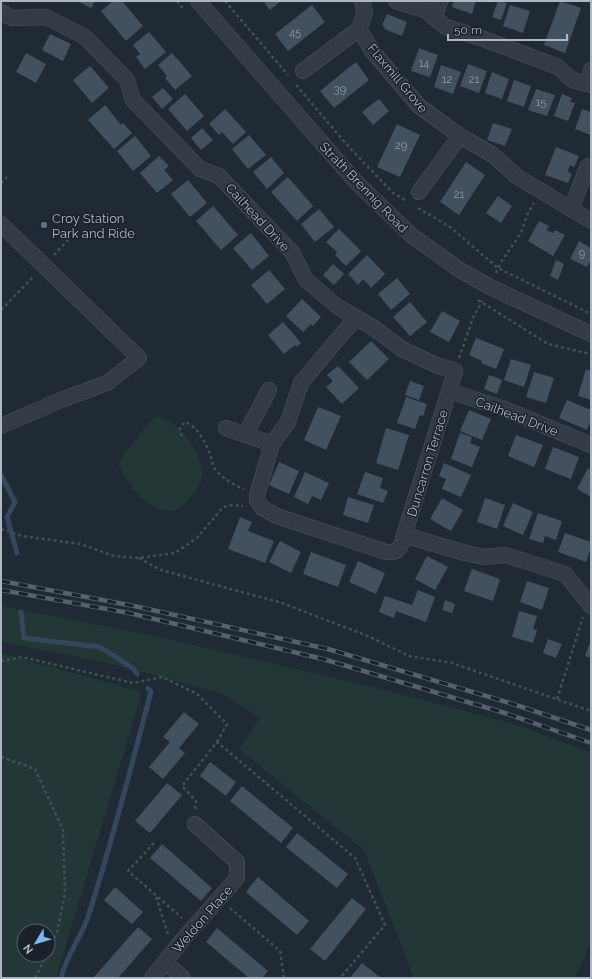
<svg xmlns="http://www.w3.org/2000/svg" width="592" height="979" viewBox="0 0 592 979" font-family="Raleway,sans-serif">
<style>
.green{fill:#233737;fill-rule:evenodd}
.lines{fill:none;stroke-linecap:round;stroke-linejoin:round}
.stream{stroke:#34475d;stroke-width:5}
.building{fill:#43505d}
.minor-casing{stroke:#4e5761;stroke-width:16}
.path{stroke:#3f5354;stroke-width:2.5;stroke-dasharray:3 3;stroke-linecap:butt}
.minor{stroke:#333c46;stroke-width:15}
.rail-casing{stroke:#55616d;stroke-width:4.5}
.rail{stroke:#19212a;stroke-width:3;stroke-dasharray:9;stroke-linecap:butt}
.service-dot{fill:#5c6f8a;stroke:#19212a;stroke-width:1.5}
.labels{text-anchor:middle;stroke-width:3;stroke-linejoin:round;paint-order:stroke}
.number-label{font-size:11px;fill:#929daa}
.street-label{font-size:13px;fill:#adb7c3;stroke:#19212a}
.poi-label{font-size:13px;fill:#adb7c3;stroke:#19212a;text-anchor:start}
</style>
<rect width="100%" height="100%" fill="#202a35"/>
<g class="green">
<path d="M159 417C173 421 181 429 189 441 199 454 208 474 197 489 195 493 190 497 187 501 183 505 179 511 173 511 148 512 128 485 119 465L123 455 154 418Z"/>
<polygon points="1,606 159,637 377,688 514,724 591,753 591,942 575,978 414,978 364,850 239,749 260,718 223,694 109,663 1,642"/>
<path d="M1 653 142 692 56 978H1ZM24 931H48V955H24Z"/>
</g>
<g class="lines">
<g class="stream">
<polyline points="1,475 15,502 7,517 17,553"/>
<polyline points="21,612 24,638 100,647 134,669 137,674"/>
<path d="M61 978C66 956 81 938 88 917 112 843 131 767 151 692L148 688"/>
</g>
</g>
<g class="building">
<polygon points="77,1 95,1 91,8"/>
<polygon points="113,1 122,1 143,26 126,41 101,11"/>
<polygon points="263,1 281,1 270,10"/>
<polygon points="454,1 476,1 472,14 452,7"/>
<polygon points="498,1 507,3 501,20 492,17"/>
<polygon points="560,1 581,8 565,53 544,45"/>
<polygon points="312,5 325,22 288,51 275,34"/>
<polygon points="510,5 530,11 523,33 503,26"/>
<polygon points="387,14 407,22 402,36 384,29 385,27 382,25"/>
<polygon points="149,32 166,52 145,69 136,57 140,54 133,45"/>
<polygon points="50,34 71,44 63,61 42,50"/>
<polygon points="419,48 438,55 430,77 411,71"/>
<polygon points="26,53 46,64 36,83 16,72"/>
<polygon points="172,53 192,76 175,90 165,78 167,76 158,65"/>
<polygon points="356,62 369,80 334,108 320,91"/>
<polygon points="468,64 487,71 479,93 460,86"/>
<polygon points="441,65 461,72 453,94 434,87"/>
<polygon points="90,66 109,88 92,103 73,80"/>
<polygon points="492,72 509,79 502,99 485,93"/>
<polygon points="514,80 531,86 524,107 507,101"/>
<polygon points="163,88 173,99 162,109 152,97"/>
<polygon points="536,89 555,95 547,116 528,110"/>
<polygon points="185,94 204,116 187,131 168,109"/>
<polygon points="562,94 572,98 570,102 575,103 568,121 554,116"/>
<polygon points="379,99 389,111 373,125 362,112"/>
<polygon points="105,105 121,125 123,123 132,133 114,149 88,120"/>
<polygon points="225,109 246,132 233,144 222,132 219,135 209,124"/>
<polygon points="582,109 591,112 591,135 575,129"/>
<polygon points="493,123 512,129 505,146 487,140"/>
<polygon points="397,124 420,135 400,177 377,167"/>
<polygon points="202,128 213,140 201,150 191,138"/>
<polygon points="249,135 266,155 248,169 232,149"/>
<polygon points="135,136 151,156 133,171 117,151"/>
<polygon points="556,147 579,156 574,167 570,165 569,168 568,172 572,174 568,183 545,175"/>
<polygon points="159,156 169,166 164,170 173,180 157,193 140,173"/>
<polygon points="271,157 284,173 267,189 253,172"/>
<polygon points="466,162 485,175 459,215 440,202"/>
<polygon points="288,177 313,206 297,221 271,192"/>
<polygon points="188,180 207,203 190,217 171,194"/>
<polygon points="498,196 512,206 501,223 486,213"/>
<polygon points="213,206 238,235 221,250 196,221"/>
<polygon points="319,209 334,227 315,242 301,224"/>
<polygon points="539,221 549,226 546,230 553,233 555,230 565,235 553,256 528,241"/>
<polygon points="339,229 361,251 346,266 335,255 337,252 326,242"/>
<polygon points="251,233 269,256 252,270 233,248"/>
<polygon points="579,241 591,248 591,259 587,267 570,259"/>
<polygon points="367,255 385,274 371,288 363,279 358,285 348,274"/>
<polygon points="556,260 564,264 558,280 550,276"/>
<polygon points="333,264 344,274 334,285 323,275"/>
<polygon points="269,270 285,289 267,304 251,285"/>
<polygon points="397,278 410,294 391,310 378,294"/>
<polygon points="302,299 321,317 313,326 311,324 303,332 286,316"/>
<polygon points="410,302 427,322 410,336 393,317"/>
<polygon points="442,311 460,321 449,342 430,332"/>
<polygon points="283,322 301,343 297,347 295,345 284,354 268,335"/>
<polygon points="476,338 504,349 496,369 481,363 482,361 469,355"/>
<polygon points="371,341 389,359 367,380 349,362"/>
<polygon points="511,359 531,365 524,387 504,380"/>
<polygon points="338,366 359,388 342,404 326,387 333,381 327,375"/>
<polygon points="586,369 591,371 591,400 578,396"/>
<polygon points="534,372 554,378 546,403 526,397"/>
<polygon points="489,375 502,380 497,394 484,389"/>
<polygon points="410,381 424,386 419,400 405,395"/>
<polygon points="406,397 427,404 423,416 420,415 415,429 397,423"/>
<polygon points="567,400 591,410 591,419 587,430 559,418"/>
<polygon points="318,407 341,416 326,450 304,440"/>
<polygon points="469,410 491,419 482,440 460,431"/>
<polygon points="386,428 409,435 398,470 376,463"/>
<polygon points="460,433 472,437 470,443 480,447 472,467 451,459"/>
<polygon points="516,435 543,445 534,467 508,456"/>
<polygon points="553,447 579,457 571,479 545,469"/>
<polygon points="279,462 299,471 289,494 269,485"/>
<polygon points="444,463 471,475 461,497 442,489 446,479 439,476"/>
<polygon points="588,468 591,470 591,497 577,489"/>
<polygon points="305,472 329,483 321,500 312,496 308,504 294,497"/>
<polygon points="365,472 383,478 380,488 388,491 383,503 357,494"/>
<polygon points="348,497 374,505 368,523 343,515"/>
<polygon points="442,498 463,510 451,531 430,519"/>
<polygon points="485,498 505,505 497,529 477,522"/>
<polygon points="513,503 533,512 523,535 503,526"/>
<polygon points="538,513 562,521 556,540 545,536 543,543 529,539"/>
<polygon points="240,517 252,522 248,531 274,541 265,563 228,549"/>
<polygon points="565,533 591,542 591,548 586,562 558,552"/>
<polygon points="280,541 301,552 291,573 269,562"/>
<polygon points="311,552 346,565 338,587 303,574"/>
<polygon points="427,556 448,567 435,590 415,579"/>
<polygon points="358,561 385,573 376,594 349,582"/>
<polygon points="472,569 500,579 493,601 464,591"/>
<polygon points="527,581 549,588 542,610 520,602"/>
<polygon points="418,590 435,597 426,622 396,611 394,618 379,612 385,596 412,605"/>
<polygon points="445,600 455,604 452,613 442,610"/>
<polygon points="519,611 537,616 533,629 537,630 533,643 512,637"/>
<polygon points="548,639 562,644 556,658 543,653"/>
<polygon points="591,640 591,658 585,656"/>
<polygon points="184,712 199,724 179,748 185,753 163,779 149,767 170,742 163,737"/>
<polygon points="210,762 236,782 226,796 200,776"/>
<polygon points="167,783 182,795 150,833 135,821"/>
<polygon points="242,786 293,828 281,843 230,801"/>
<polygon points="297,833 348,874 337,888 286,847"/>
<polygon points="162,844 212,888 201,901 150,858"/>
<polygon points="258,877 309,921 297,935 246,892"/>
<polygon points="115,887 143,912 132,924 104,900"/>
<polygon points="352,898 366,909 325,961 310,949"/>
<polygon points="138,927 152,939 118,978 93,978"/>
<polygon points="217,928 268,971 262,978 249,978 206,942"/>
<polygon points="362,963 381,978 350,978"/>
</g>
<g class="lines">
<g class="minor-casing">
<g id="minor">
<polyline points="198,1 357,183 411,235 460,270 490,287 591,334"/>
<polyline points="362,1 365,12 359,29 373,52 419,106 460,136 493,155 516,176 591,221"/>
<polyline points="396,1 425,10 446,27 481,38 558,67 572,80 591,85"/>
<polyline points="1,12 12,18 46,17 85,37 127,80 133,100 200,169 219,176 292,252 306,280 338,307 374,328 402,349 436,365 455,371 449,391 502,408 591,445"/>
<polyline points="434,18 440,1"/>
<polyline points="303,71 359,29"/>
<polyline points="587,84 591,70"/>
<polyline points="419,192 460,136"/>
<polyline points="571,209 588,166"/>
<polyline points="1,224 139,358 107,383 61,400 1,426"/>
<path d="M356 318 336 341 301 383 288 422 272 444 257 495V500L262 508 277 516 386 552C401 553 401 546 404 535L465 553 484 557 506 555 565 574 591 606"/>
<polyline points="226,428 272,444"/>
<polyline points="245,435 269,390"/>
<polyline points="404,535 449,391"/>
<polyline points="165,962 183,978"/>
<polyline points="152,978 184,938 237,878 237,862 195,824"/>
</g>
</g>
<g class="path">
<polyline points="177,1 184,10"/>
<polyline points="225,1 288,75"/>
<polyline points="296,85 349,147 393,193 407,201"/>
<polyline points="1,183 7,177"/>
<polyline points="418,208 450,227 498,268 591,314"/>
<polyline points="54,255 70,238"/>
<polyline points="496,273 501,262 521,233 527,215 534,203"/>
<polyline points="478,300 548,344 591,354"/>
<polyline points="1,310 34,276"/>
<polyline points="459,358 473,318 482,301"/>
<path d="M182 436 180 428 185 422C197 426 206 443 210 454 212 459 212 465 215 469 222 478 234 485 244 489"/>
<polyline points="1,529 22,536 80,544 114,556 139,558 175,553 197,538 223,507 234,505 243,506"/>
<polyline points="139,558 161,570 282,603 368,636 409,656 452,663 591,711"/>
<polyline points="1,661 22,657 133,683 162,677 197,694 227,724 217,742"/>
<polyline points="557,699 583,617"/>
<polyline points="1,757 35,769 63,830 65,893 57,932 48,951"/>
<polyline points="195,809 196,801 182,786 217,742 355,858 385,925 340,978"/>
<polyline points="154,843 128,871 182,918"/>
<polyline points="156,897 168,934"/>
<polyline points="230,908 280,951 284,978"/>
<polyline points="35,978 46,955"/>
</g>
<use href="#minor" class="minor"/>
<g class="rail-casing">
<g id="rail">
<polyline points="1,581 134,606 328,649 513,704 591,730"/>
<polyline points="1,590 129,613 323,659 508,714 591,743"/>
</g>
</g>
<use href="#rail" class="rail"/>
</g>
<circle class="service-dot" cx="44" cy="225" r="4"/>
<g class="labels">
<g class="number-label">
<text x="295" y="36">45</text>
<text x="424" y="67">14</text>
<text x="447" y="83">12</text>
<text x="474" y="83">21</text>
<text x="340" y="93">39</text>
<text x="541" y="106">15</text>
<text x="401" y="149">29</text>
<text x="459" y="198">21</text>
<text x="582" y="257">9</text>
</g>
<g class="street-label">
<text transform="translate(398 78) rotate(50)" y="5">Flaxmill Grove</text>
<text transform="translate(364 187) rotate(46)" y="5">Strath Brennig Road</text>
<text transform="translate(258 217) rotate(47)" y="5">Cailhead Drive</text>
<text transform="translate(517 416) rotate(21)" y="5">Cailhead Drive</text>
<text transform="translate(427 463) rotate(-73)" y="5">Duncarron Terrace</text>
<text transform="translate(202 919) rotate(-49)" y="5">Weldon Place</text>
</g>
<g class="poi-label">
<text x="52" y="223">Croy Station<tspan x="52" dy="15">Park and Ride</tspan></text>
</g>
</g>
<rect width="592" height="979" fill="none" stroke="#adb7c3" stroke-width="4"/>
<g transform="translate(36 943) rotate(232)"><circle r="19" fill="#19212a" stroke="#545d67"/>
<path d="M0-3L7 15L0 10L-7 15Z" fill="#81b5f4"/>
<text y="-6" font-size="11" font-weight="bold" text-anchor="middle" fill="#adb7c3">N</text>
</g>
<path d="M448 34v6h119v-6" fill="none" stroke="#adb7c3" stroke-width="2"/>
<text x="454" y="34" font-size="12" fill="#adb7c3" stroke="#19212a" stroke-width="3" paint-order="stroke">50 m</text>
</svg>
